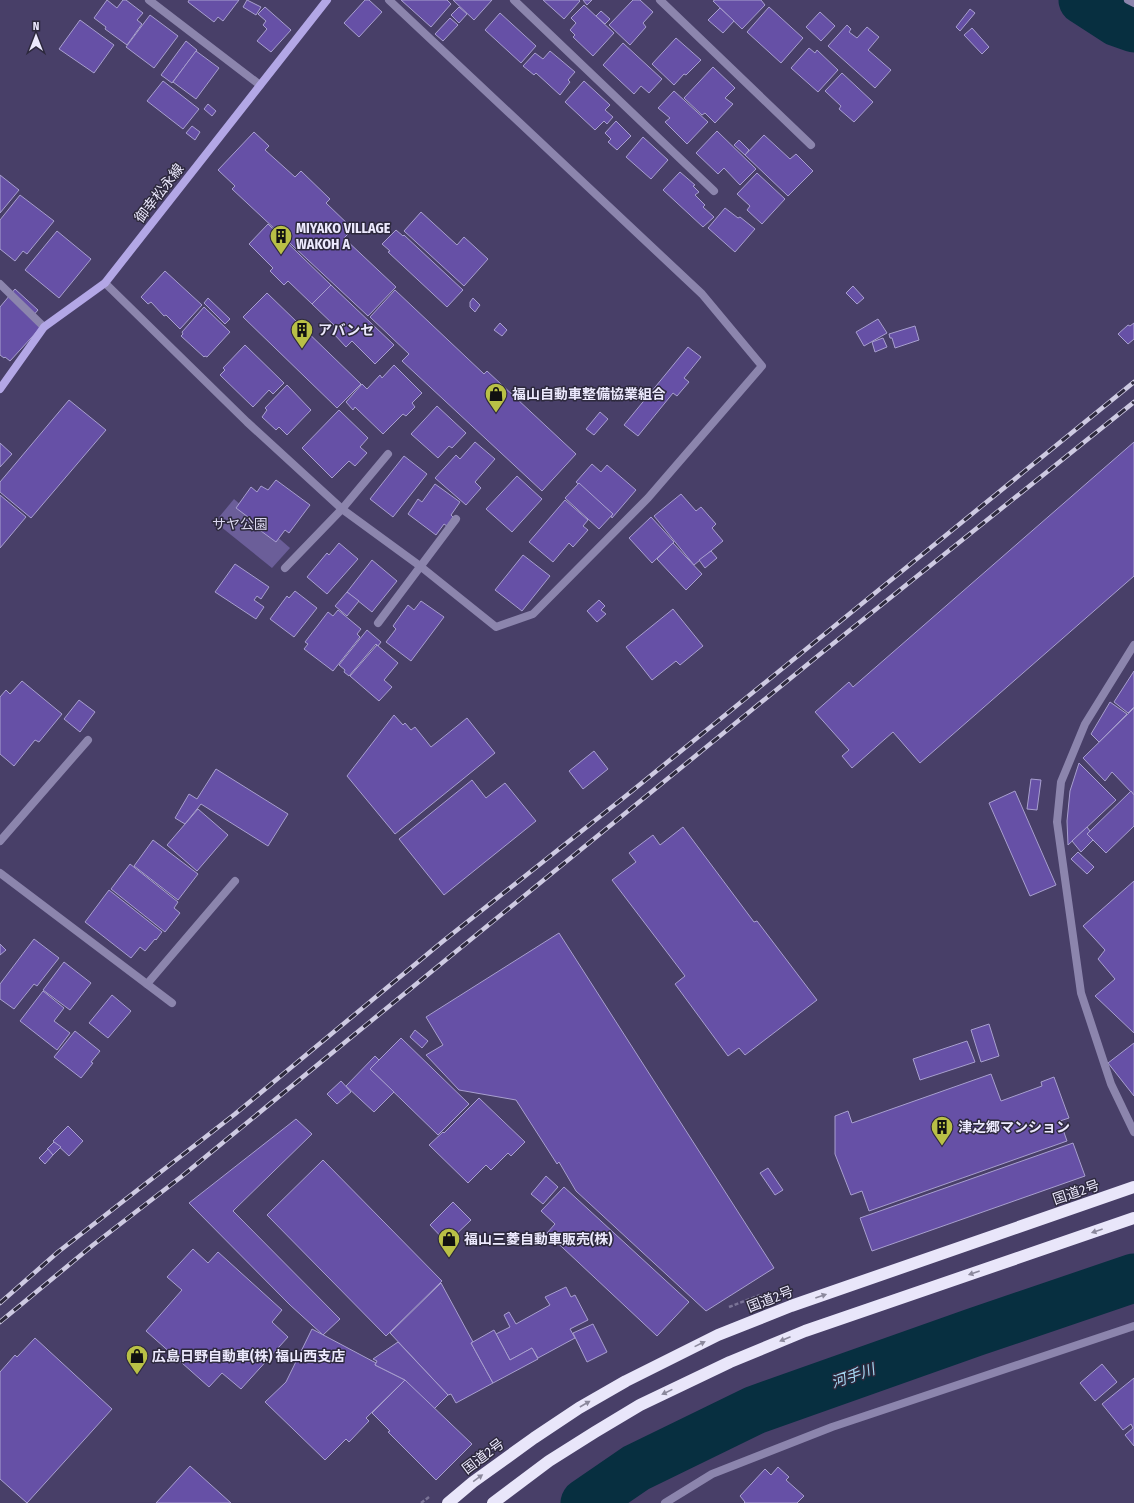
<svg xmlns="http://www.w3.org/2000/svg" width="1134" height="1503" viewBox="0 0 1134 1503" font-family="'Fira Sans Condensed','Noto Sans JP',sans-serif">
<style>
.green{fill:#6b5e99}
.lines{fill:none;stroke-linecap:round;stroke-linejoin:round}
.river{stroke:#072f40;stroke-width:49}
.building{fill:#6650a6;stroke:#a89fcf}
.path{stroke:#7b7497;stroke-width:2.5;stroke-dasharray:4 2;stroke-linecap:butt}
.lane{stroke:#8c85ad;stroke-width:8}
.street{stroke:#8c85ad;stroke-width:8}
.secondary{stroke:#b3a7e6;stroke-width:8}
.highway{stroke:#e9e6fa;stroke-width:12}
.rail-casing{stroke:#cecae2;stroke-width:4.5}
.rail{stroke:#2d293d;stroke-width:3;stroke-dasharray:9;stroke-linecap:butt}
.oneway{fill:#8b889c}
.labels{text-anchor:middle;stroke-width:3;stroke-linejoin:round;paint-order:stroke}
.street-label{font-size:14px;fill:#ece9fd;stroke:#2d293d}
.poi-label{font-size:14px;font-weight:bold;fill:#ece9fd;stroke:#2d293d;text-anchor:start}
.park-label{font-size:14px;fill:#dad6ee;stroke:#2d293d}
.water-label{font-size:15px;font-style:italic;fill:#a4d7f2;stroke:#2d293d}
</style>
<rect width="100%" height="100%" fill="#483f68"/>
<polygon class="green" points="234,499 290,548 272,568 215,522"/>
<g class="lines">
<g class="river">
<polyline points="1083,0 1117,22 1134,28"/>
<polyline points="585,1503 636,1468 755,1410 975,1332 1134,1278"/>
</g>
</g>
<g class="building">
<polygon points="107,0 117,8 123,0 126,0 143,13 137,20 142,24 127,45 105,29 106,27 94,18"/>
<polygon points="189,0 239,0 223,21 218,17 214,22 188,2"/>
<polygon points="247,0 261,7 256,15 243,7"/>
<polygon points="365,0 369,0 382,12 359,37 344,23"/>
<polygon points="401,0 447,0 451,4 431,27"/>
<polygon points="453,0 492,0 474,20"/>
<polygon points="543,0 579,0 580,1 564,19"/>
<polygon points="583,0 592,0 587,5"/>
<polygon points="633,0 640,0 653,12 643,23 646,27 630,45 609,25"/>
<polygon points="715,0 761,0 765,5 742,29 713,1"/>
<polygon points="584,5 614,33 593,56 573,37 575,35 570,30 576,23 571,18"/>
<polygon points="265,7 291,30 271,52 257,41 267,29 263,25 266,21 258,14"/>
<polygon points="459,7 467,14 459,23 451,15"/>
<polygon points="769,7 803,38 781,63 747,32"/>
<polygon points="720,8 734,21 723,33 708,20"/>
<polygon points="970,9 975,13 960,31 956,27"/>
<polygon points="601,11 610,19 605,24 596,16"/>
<polygon points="820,12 835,26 821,41 806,27"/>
<polygon points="500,13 536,46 521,63 485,30"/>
<polygon points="150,15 178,36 154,68 126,47"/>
<polygon points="450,18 458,25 443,41 435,34"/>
<polygon points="80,20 114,45 94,73 59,49"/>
<polygon points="847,25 851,29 849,32 857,38 867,27 879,37 868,50 891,70 875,88 828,46"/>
<polygon points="972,28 989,47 982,54 964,35"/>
<polygon points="676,38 701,60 686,75 684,74 674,85 652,64"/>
<polygon points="186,41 197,50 172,83 161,75"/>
<polygon points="623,43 662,79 649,93 641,86 634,94 603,65"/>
<polygon points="809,48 815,53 817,50 838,70 818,92 791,68"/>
<polygon points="196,51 219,68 196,99 173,82"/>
<polygon points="550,51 575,72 568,80 570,82 560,95 536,73 534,75 523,66 535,53 543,59"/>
<polygon points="713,67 735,88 725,98 733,104 715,123 705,113 702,115 684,98"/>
<polygon points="842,73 873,102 854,122 839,109 841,106 825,91"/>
<polygon points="163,81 199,109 183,129 147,101"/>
<polygon points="584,81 610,105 605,110 613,117 607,124 604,121 595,130 565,102"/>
<polygon points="674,91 708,122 687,144 665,122 670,118 658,108"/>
<polygon points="208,104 216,111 212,116 204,109"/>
<polygon points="616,121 631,136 617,150 608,142 611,139 605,133"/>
<polygon points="192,126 200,132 195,140 186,133"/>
<polygon points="717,131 756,169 740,185 724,168 718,174 696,153"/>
<polygon points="254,132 269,146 265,150 295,177 301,171 330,199 326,203 353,229 344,238 396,287 368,316 232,189 235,186 218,170"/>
<polygon points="764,135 790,159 796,154 813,171 788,196 745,155"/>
<polygon points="643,137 668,160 651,179 626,157"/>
<polygon points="739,140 749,150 745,155 734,145"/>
<polygon points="680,172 695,185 693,186 699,192 695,195 705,205 703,207 714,217 703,227 663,190"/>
<polygon points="757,173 785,199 762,224 747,210 750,206 737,194"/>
<polygon points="0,175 19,190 0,213"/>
<polygon points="20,195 54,221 27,254 23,251 15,261 0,249 0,220"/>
<polygon points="725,208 738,218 740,217 755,229 735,252 708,228"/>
<polygon points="421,212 457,245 464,237 488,259 464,286 404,231"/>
<polygon points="268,224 331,285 312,304 288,281 284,285 270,271 273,268 249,244"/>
<polygon points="396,230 403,236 404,235 463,290 447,307 388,252 390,251 382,244"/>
<polygon points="57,231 91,259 59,298 25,270"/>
<polygon points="165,271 202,305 180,329 166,315 164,316 151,302 148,304 141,297"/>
<polygon points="331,285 394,345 375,364 352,341 346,347 333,333 337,328 312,304"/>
<polygon points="853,286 864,298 857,304 846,293"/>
<polygon points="15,289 38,310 31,318 41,327 10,361 5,357 4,358 0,355 0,307"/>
<polygon points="395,290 484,374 487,371 576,454 542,491 402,361 409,354 370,317"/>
<polygon points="267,293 361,384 337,408 243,317"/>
<polygon points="208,298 230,319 225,324 204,303"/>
<polygon points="473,298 480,305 475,312 470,307 470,302"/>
<polygon points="204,307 230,332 207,357 205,356 204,357 181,336 183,334 182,332"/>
<polygon points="878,319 887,333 864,346 856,332"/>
<polygon points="500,323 507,330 502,336 494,330"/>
<polygon points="1134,323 1134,339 1128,344 1118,334 1128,325 1130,326"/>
<polygon points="915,326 919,340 895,348 892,338 890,338 889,334"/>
<polygon points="883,338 887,347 875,352 872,342"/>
<polygon points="245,345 284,383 273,394 269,390 253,407 220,375 225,370 223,368"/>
<polygon points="688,347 701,357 684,378 689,382 677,396 673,393 638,436 624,425"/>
<polygon points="394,365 422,393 412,403 415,407 406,416 403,414 383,434 355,407 353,410 346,402 362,384 367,389 380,375 382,378"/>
<polygon points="287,385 311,410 287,435 279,427 276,430 262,417 267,410 265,408"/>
<polygon points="69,400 106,430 31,518 0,492 0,482"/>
<polygon points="437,406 466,433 452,448 449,446 438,458 411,434"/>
<polygon points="339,410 368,438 360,447 367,453 355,466 349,461 332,478 302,448"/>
<polygon points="600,412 608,419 594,435 586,429"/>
<polygon points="475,442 495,459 475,482 481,488 466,505 435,478 456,455 460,459"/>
<polygon points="1134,442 1134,576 920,763 893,732 852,768 842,756 849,750 815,712 849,682 853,687"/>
<polygon points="0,443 12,454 0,467"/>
<polygon points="404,456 427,474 393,517 370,499"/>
<polygon points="592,464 601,472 607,465 636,490 612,518 611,516 613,514 576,482"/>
<polygon points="517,476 542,499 512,532 486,509"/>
<polygon points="276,480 310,505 289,533 285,530 276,542 246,520 248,517 236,508 251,487 257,492 261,486 268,490"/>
<polygon points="579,483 613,514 599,529 565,498"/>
<polygon points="435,484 460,502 451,515 453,517 447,526 444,524 436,535 408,514 418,499 422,502"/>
<polygon points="681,494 696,511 701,507 716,524 712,528 723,541 694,565 654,516"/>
<polygon points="0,495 26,517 0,548"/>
<polygon points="565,500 588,520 583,526 588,530 573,547 569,543 553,562 529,542"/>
<polygon points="651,517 674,542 652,563 629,538"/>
<polygon points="339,543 358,559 327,594 307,577 327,553 329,555"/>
<polygon points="673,543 702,574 686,590 657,559"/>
<polygon points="711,551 717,558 705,568 699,560"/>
<polygon points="523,555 550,576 522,611 495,590"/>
<polygon points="372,560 397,581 372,612 347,592"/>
<polygon points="235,564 269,587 261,599 257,596 254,600 264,607 256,619 215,592"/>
<polygon points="295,591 317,608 294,637 270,619 287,596 289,598"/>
<polygon points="347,592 359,601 347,616 335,606"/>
<polygon points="599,600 605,606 601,610 606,614 597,622 587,611"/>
<polygon points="421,601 444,617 411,661 386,642 396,629 393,626 408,605 414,610"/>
<polygon points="673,609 703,646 680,665 676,661 652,680 626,647"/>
<polygon points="338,610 361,629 357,634 360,637 333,671 304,649 308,644 305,642 328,612 333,616"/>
<polygon points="367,630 381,642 378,646 376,644 349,676 344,672 345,670 339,665"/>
<polygon points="377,645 398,663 384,680 392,687 379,701 350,676"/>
<polygon points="1134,671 1134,707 1128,713 1114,702"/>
<polygon points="22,681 62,714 39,742 35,740 14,766 0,754 0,697 6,690 10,694"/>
<polygon points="79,700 95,712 80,732 64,719"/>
<polygon points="1110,702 1127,714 1099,742 1091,734"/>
<polygon points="1134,708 1134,795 1112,772 1105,781 1083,758"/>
<polygon points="394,715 403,725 405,723 411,730 415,727 431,747 467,718 495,753 395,834 347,776"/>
<polygon points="594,751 608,769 583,789 569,771"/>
<polygon points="1079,763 1116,800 1068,845 1067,821 1070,791"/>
<polygon points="216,769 288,814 268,846 201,804 185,824 175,818 189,794 197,799"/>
<polygon points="1031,779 1041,780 1037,810 1027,809"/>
<polygon points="472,780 486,798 505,783 536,821 444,895 399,839"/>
<polygon points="1015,791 1056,885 1030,896 989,803"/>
<polygon points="1131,791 1134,795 1134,826 1106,853 1087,834"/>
<polygon points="198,809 228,835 197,871 167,845"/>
<polygon points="683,827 754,922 757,921 817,1000 745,1055 739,1048 728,1056 675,984 685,976 612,880 636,862 629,853 653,835 660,845"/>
<polygon points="1087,827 1090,831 1087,834 1093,840 1081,852 1072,841"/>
<polygon points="153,840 198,874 178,900 134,866"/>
<polygon points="1078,852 1094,867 1087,874 1071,859"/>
<polygon points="130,864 178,902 174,908 180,913 165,932 111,889"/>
<polygon points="1134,881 1134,1033 1095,996 1115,979 1098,959 1105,950 1083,926"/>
<polygon points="109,890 162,932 156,940 155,939 145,951 140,947 131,958 85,922"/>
<polygon points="559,933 774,1268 706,1311 576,1191 559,1162 557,1164 516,1100 459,1090 426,1055 443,1045 426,1017"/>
<polygon points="34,939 59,958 37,986 34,984 14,1009 0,999 0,984"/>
<polygon points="0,944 6,950 0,955"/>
<polygon points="64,962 91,983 70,1010 43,990"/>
<polygon points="43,991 64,1008 54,1021 70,1033 57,1050 20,1021"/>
<polygon points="112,995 131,1011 108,1038 89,1023"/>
<polygon points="989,1024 999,1056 981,1062 971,1030"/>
<polygon points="415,1030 428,1041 422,1048 410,1037"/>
<polygon points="75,1031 100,1051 91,1062 93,1063 81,1078 54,1057"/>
<polygon points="401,1038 469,1104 438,1135 370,1069"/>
<polygon points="967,1041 975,1062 920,1080 913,1059"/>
<polygon points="1134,1043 1134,1096 1108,1063"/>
<polygon points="375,1056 379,1060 370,1069 394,1092 374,1112 346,1086"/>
<polygon points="991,1074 1001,1101 1042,1086 1041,1082 1054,1077 1069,1118 1060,1121 1067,1141 869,1211 862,1191 851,1195 835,1154 835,1116 848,1111 852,1123"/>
<polygon points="341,1081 351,1092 337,1104 327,1094"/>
<polygon points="479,1098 525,1142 511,1156 508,1153 491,1170 486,1165 468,1183 429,1145 443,1132 444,1133"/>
<polygon points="296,1119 312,1134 233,1211 340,1319 323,1335 290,1305 189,1203"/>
<polygon points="68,1126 83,1141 69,1156 53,1141"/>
<polygon points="54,1142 61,1147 53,1155 47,1149"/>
<polygon points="1073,1143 1085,1176 872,1251 860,1218"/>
<polygon points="48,1149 53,1155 45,1164 39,1158"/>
<polygon points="323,1160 442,1281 386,1336 267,1215"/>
<polygon points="768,1168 783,1190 775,1195 760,1173"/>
<polygon points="546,1176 558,1187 543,1204 531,1194"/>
<polygon points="564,1187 689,1302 657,1336 547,1233 555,1224 541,1211"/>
<polygon points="453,1202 471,1220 447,1243 430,1225"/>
<polygon points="193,1249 208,1263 218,1252 282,1310 272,1322 288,1337 241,1389 222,1373 209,1387 146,1331 182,1290 167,1277"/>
<polygon points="441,1283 473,1342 471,1343 493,1383 456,1403 451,1394 448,1395 390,1333"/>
<polygon points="566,1287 571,1297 575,1295 588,1320 570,1329 575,1338 538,1358 532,1348 510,1360 496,1334 510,1327 504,1315 509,1312 516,1324 550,1305 545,1297"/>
<polygon points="593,1324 607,1352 587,1362 573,1333"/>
<polygon points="312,1329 376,1363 375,1365 405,1380 366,1418 369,1421 349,1442 346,1439 325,1460 265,1402 286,1382"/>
<polygon points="494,1330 510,1360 532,1348 538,1359 493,1383 471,1343"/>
<polygon points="35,1338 112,1409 27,1503 0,1479 0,1372 15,1355 17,1357"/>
<polygon points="398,1342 448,1395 434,1409 405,1380 375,1365 377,1361 373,1359"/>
<polygon points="1102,1364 1117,1382 1095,1401 1080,1383"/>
<polygon points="1134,1378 1134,1446 1125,1435 1133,1428 1131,1424 1123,1430 1102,1404"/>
<polygon points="405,1380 472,1444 436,1480 388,1432 390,1431 372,1413"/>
<polygon points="190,1466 231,1503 156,1503"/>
<polygon points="778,1467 789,1477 786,1480 804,1496 797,1503 744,1503 745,1502 740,1496 765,1469 771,1475"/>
</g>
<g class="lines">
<g class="path">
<polyline points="729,1307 760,1295"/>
<polyline points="421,1503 429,1497"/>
</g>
<g class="lane">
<polyline points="149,0 260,85"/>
<polyline points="660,0 811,145"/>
<polyline points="0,841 88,740"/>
<polyline points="0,873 172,1003"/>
<polyline points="147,984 235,881"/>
</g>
<g class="street">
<polyline points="514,0 714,191"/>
<polyline points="1128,0 1134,3"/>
<polyline points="105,283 247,422 342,509 420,566 496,627 533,614 648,498 762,366 702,294 389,0"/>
<polyline points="0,284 44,327"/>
<polyline points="285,568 342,509 388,454"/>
<polyline points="378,623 456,519"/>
<polyline points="1134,645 1085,724 1061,782 1057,822 1081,993 1111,1084 1134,1132"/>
<polyline points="665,1503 712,1474 832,1427 1134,1326"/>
</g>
<polyline class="secondary" points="0,389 44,327 105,283 327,0"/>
<g class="highway">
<polyline points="448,1503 473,1482 534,1438 579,1408 626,1381 718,1335 791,1306 1134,1187"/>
<polyline points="493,1503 549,1461 595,1432 640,1405 730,1362 805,1331 1134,1218"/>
</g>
<g class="rail-casing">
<g id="rail">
<polyline points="0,1303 58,1252 235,1114 442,942 627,795 1134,382"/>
<polyline points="0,1322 93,1245 181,1177 349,1039 819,655 1134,402"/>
</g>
</g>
<use href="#rail" class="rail"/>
</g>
<defs><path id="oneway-solid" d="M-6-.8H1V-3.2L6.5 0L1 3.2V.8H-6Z"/></defs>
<g class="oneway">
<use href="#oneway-solid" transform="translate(1097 1231) rotate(161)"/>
<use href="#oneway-solid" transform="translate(974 1273) rotate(161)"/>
<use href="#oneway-solid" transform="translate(821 1296) rotate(-19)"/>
<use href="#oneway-solid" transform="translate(785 1339) rotate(157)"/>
<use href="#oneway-solid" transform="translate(700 1344) rotate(-26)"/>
<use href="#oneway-solid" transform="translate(667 1392) rotate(154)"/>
<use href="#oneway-solid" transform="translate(585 1404) rotate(-30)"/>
<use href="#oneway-solid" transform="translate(478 1478) rotate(-36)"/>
</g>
<defs>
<g id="building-pin" transform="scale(1.15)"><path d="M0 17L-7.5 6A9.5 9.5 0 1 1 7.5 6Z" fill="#b9c046" stroke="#2d293d"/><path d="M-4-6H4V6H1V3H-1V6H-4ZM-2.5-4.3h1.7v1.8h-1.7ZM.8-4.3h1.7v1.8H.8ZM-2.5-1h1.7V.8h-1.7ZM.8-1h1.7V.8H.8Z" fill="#111"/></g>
<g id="shop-pin" transform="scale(1.15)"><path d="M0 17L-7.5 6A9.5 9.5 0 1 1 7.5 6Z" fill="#b9c046" stroke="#2d293d"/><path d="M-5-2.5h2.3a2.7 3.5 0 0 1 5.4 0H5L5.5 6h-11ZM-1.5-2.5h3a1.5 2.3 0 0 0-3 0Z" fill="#111"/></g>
</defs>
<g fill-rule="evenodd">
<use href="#building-pin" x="281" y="236"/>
<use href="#building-pin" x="302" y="330"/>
<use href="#shop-pin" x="496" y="394"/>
<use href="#building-pin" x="942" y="1127"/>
<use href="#shop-pin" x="449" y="1239"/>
<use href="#shop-pin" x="137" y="1356"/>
</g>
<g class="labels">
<g class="street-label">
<text transform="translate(159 193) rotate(-52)" y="5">御幸松永線</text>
<text transform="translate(1076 1192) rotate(-19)" y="5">国道2号</text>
<text transform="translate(770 1299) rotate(-21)" y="5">国道2号</text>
<text transform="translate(483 1456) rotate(-37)" y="5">国道2号</text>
</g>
<g class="poi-label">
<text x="296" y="233">MIYAKO VILLAGE<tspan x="296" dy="16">WAKOH A</tspan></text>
<text x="318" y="335">アバンセ</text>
<text x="512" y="399">福山自動車整備協業組合</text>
<text x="958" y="1132">津之郷マンション</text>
<text x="464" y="1244">福山三菱自動車販売(株)</text>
<text x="152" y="1361">広島日野自動車(株) 福山西支店</text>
</g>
<g class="park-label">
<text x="240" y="529">サヤ公園</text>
</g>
<g class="water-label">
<text transform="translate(853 1376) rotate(-19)" y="5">河手川</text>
</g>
</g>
<g transform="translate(36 36)" stroke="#2d293d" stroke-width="3" paint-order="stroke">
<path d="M0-3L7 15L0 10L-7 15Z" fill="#ece9fd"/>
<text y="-6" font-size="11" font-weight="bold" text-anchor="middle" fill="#ece9fd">N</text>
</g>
</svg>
